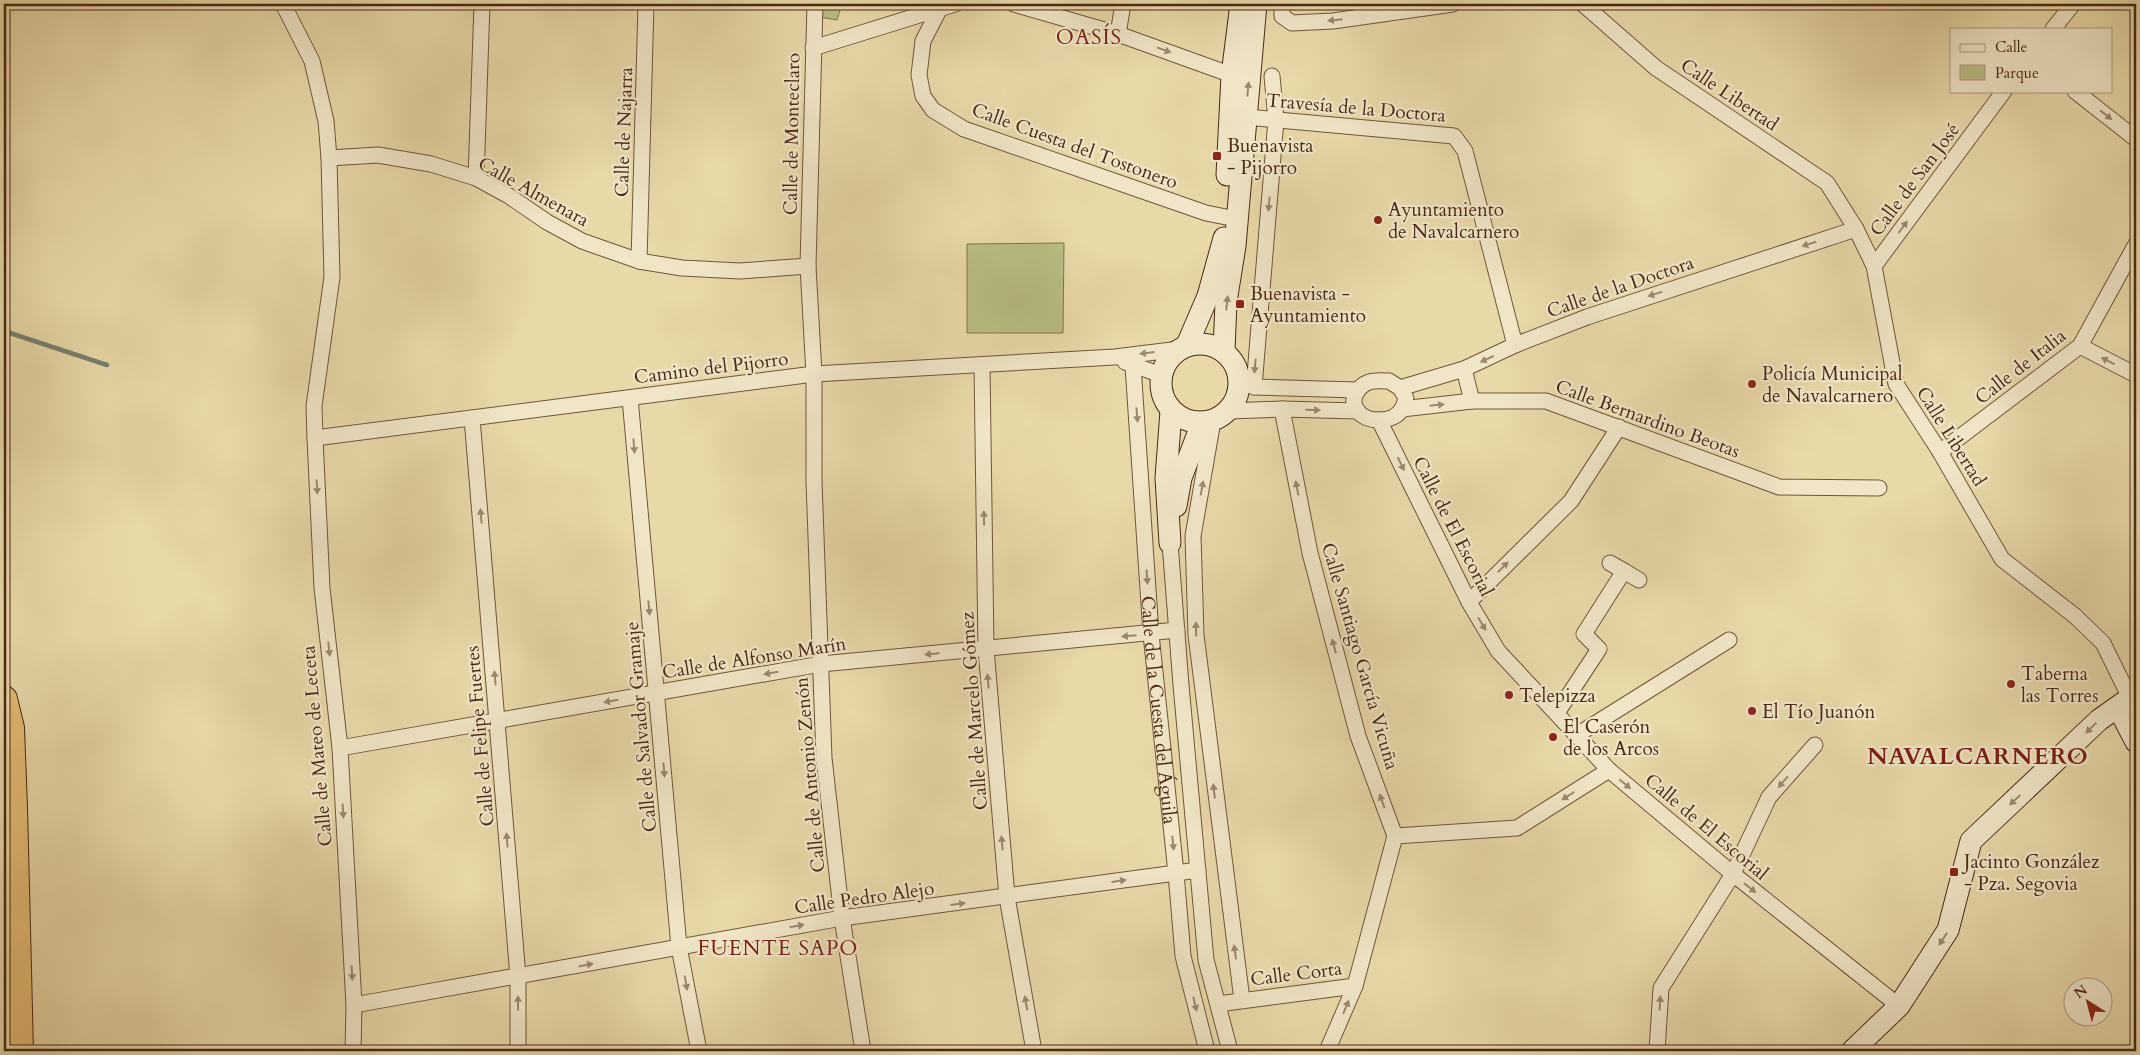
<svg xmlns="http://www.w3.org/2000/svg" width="2140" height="1055" viewBox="0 0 2140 1055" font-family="Cardo,serif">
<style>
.park{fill:#b9be85;stroke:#81744c}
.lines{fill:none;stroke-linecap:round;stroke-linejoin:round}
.stream{stroke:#788070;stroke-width:4.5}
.street-casing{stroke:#715639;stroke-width:17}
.secondary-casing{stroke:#492a14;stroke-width:23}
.highway-casing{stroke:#492a14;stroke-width:28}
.street{stroke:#f0e6c7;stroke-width:15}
.secondary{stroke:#f0e6c7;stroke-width:21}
.highway{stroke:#e4bc74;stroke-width:26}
.oneway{fill:#9c886e}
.poi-dot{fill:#8f2418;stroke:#f0e6c7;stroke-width:2}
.labels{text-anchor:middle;stroke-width:4.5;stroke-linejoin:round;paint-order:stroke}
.street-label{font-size:19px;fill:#492a14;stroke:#f0e6c7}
.poi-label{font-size:19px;fill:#492a14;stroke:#f0e6c7;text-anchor:start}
.quarter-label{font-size:21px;letter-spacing:1px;fill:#7a1f14;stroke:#f0e6c7}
.district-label{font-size:24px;font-weight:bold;letter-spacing:1px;fill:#7a1f14;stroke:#f0e6c7}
</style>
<rect width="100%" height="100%" fill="#e8d9a9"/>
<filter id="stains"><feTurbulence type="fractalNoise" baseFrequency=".004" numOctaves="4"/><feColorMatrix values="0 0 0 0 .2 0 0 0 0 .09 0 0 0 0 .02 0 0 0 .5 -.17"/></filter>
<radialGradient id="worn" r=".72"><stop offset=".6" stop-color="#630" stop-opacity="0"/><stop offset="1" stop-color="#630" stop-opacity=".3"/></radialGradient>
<g class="park">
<polygon points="821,4 842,4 837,20 820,17"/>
<polygon points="1064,243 1063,333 967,333 967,244"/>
</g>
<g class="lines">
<polyline class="stream" points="4,331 107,365"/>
<g class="street-casing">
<g id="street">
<polyline points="283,4 312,61 326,121 329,158 332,277 314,406 315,438 322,588 340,748 354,1005 353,1051"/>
<polyline points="815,4 808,266 814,374 814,481 824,758 842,918 863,1051"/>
<polyline points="1014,4 1118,34 1232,75"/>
<polyline points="1282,4 1282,16 1292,23 1333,21 1453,4"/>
<polyline points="1583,4 1656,68 1827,183 1856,229 1874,266 1896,384 1940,452 2002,559 2075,616 2103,643 2130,698"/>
<polyline points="940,8 923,41 919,75 923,96 933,110 964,129 1206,213 1226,217"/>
<polyline points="2053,29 2073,4"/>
<polyline points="1118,34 1123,4"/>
<polyline points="813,48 955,4"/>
<polyline points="2075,91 2136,139"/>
<polyline points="1246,117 1454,136 1465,151 1515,345"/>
<polyline points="329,158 378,155 431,164 476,178 509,196 547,222 582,241 639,261 682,268 740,271 808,266"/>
<polyline points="476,178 482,4"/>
<polyline points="639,261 646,4"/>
<polyline points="1874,266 2004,91"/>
<polyline points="2080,346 2136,375"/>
<polyline points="1125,362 1161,375"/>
<polyline points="982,366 986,649 1007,897 1034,1051"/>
<path id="s1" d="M1133 366 1151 634 1176 873 1183 956 1207 1051"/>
<polyline points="1464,369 1472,401"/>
<polyline points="1240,381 1254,387 1357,390"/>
<path d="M1389 381 1400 388 1406 398C1405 401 1404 406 1402 409 1394 423 1366 424 1357 410 1349 400 1358 386 1369 382 1375 380 1383 381 1389 381Z"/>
<polyline points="1254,387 1276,120 1272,76"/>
<polyline points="1400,388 1464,369 1515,345 1587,317 1856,229"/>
<polyline points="630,398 679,947 699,1051"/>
<polyline points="1282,409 1310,553 1358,736 1395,836 1355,986 1327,1051"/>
<polyline points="1402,409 1472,401 1546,401 1779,487 1879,488"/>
<polyline points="1229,411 1282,409 1357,411"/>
<polyline points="472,418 518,977 518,1051"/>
<polyline points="1379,420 1469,602 1498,651 1609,770 1733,874 1899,1006"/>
<polyline points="1213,421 1193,536 1196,635 1242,1000"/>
<polyline points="315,438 814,374 1115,357 1180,349"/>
<polyline points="1940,452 2080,346 2136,244"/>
<polyline points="1170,543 1181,685 1206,960 1230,1051"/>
<polyline points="1624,571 1639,580"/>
<polyline points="1469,602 1571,501 1619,427"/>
<polyline points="1557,713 1599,649 1584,634 1624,571 1610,563"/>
<polyline points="1577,735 1729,640"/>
<polyline points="340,748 821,664 1177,630"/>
<polyline points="1395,836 1517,828 1609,770"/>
<polyline points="1218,1004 1355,986"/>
<polyline points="354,1005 842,918 1198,870"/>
<polyline points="1657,1051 1661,988 1733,874 1769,797 1815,745"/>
</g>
</g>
<g class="secondary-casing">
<g id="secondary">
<polyline points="1227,175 1232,75 1241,4"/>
<circle cx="1200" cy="383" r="39"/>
<polyline points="1187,345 1208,296 1224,238"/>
<polyline points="1224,351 1226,302 1235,246 1256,4"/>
<polyline points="1176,506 1181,478 1202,423"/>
<polyline points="1170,543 1166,478 1171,411"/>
<polyline points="2130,698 2123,717 2136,742"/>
<polyline points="1852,1051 1899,1006 1948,930 1971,841 2099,720 2130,698"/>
</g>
</g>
<g class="highway-casing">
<polyline id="highway" points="4,699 11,728 14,807 20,1051"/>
</g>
<use href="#street" class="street"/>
<use href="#secondary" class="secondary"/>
<use href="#highway" class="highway"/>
</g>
<defs><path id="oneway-solid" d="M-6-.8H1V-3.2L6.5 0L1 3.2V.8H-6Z" transform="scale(1.25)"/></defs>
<g class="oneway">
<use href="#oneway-solid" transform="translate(1335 20) rotate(174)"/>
<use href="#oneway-solid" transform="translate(1164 50) rotate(20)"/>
<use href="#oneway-solid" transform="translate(1248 89) rotate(-85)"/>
<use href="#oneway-solid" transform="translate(2106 115) rotate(38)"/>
<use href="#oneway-solid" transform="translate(1269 204) rotate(95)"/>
<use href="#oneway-solid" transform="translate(1903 227) rotate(-53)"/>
<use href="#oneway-solid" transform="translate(1809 244) rotate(162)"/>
<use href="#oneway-solid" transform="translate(1655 294) rotate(162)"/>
<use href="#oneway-solid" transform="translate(1227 303) rotate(-84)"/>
<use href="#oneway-solid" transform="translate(1147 353) rotate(173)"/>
<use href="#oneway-solid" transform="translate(1487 359) rotate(155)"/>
<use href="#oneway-solid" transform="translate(2108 361) rotate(-153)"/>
<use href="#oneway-solid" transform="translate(1255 366) rotate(95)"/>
<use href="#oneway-solid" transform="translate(1437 405) rotate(-6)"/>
<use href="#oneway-solid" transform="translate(1313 410) rotate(1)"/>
<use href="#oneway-solid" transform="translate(1137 415) rotate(86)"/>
<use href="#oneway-solid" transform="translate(634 446) rotate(85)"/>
<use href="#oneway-solid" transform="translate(1401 464) rotate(64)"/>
<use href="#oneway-solid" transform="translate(317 487) rotate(87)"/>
<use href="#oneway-solid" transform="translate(1202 488) rotate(-80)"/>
<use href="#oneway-solid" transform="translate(1297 488) rotate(-101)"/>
<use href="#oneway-solid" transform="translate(481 516) rotate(-95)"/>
<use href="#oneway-solid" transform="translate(984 518) rotate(-91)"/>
<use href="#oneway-solid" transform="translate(1503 567) rotate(-45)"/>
<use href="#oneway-solid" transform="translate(1147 577) rotate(86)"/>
<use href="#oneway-solid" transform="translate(649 608) rotate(85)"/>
<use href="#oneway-solid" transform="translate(1482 624) rotate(59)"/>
<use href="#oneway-solid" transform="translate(1196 629) rotate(-92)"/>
<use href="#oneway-solid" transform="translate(1129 636) rotate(175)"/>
<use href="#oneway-solid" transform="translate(1334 646) rotate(-105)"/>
<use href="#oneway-solid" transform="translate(329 649) rotate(84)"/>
<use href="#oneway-solid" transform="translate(932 654) rotate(175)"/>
<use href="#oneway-solid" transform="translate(771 673) rotate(170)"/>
<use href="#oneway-solid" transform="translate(495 678) rotate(-95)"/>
<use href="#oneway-solid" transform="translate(988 681) rotate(-95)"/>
<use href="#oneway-solid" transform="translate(611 701) rotate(170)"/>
<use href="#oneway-solid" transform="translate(2091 728) rotate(136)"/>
<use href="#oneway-solid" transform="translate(664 770) rotate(85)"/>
<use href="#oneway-solid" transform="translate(1783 782) rotate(131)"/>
<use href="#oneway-solid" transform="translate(1625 784) rotate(40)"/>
<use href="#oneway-solid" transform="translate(1214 791) rotate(-97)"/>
<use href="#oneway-solid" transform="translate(1568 796) rotate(148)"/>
<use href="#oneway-solid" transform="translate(2015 800) rotate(137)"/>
<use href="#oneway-solid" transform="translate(1382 801) rotate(-110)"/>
<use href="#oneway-solid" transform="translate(343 811) rotate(87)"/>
<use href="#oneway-solid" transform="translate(507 840) rotate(-94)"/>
<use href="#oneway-solid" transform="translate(1002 843) rotate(-95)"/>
<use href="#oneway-solid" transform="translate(1173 843) rotate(84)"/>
<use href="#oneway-solid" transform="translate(1119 881) rotate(-8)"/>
<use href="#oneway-solid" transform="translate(1750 888) rotate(38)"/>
<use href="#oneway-solid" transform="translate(958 904) rotate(-7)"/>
<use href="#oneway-solid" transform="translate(797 926) rotate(-10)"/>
<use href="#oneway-solid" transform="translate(1943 939) rotate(123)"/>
<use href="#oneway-solid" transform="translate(1235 952) rotate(-98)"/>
<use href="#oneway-solid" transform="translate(586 965) rotate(-11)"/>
<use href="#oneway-solid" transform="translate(352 973) rotate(87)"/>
<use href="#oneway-solid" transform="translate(686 983) rotate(80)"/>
<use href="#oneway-solid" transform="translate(518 1003) rotate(-90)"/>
<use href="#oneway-solid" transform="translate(1026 1003) rotate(-100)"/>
<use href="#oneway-solid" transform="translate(1660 1003) rotate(-86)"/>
<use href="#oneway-solid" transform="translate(1195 1004) rotate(76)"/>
<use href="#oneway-solid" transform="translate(1346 1007) rotate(-67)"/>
</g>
<g class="poi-dot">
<rect x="1212" y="151" width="10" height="10" rx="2.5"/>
<circle cx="1378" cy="220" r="5"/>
<rect x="1235" y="299" width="10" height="10" rx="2.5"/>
<circle cx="1752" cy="384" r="5"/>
<circle cx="2011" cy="684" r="5"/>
<circle cx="1509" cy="695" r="5"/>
<circle cx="1752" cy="711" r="5"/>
<circle cx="1553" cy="737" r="5"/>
<rect x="1949" y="867" width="10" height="10" rx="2.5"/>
</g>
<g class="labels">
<g class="street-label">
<text transform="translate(1730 94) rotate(34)" y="7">Calle Libertad</text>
<text transform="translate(1356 107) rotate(5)" y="7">Travesía de la Doctora</text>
<text transform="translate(623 132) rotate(-88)" y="7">Calle de Najarra</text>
<text transform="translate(791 134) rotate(-89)" y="7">Calle de Monteclaro</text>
<text transform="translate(1075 145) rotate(20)" y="7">Calle Cuesta del Tostonero</text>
<text transform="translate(1914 179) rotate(-53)" y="7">Calle de San José</text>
<text transform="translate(534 191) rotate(29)" y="7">Calle Almenara</text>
<text transform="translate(1620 286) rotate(-19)" y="7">Calle de la Doctora</text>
<text transform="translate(2020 366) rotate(-38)" y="7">Calle de Italia</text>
<text transform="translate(711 367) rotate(-7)" y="7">Camino del Pijorro</text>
<text transform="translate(1648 418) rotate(20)" y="7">Calle Bernardino Beotas</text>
<text transform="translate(1952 436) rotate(58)" y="7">Calle Libertad</text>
<text transform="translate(1454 526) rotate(63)" y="7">Calle de El Escorial</text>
<text transform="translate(1361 656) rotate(74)" y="7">Calle Santiago García Vicuña</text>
<text transform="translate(754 657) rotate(-9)" y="7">Calle de Alfonso Marín</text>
<text dy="7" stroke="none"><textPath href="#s1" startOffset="345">Calle de la Cuesta del Águila</textPath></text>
<text transform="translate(973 711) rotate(-94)" y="7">Calle de Marcelo Gómez</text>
<text transform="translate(640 727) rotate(-95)" y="7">Calle de Salvador Gramaje</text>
<text transform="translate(479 736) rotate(-95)" y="7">Calle de Felipe Fuertes</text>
<text transform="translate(316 746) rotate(-95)" y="7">Calle de Mateo de Leceta</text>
<text transform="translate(809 775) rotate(-95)" y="7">Calle de Antonio Zenón</text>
<text transform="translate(1707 826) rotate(40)" y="7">Calle de El Escorial</text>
<text transform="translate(864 897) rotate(-8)" y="7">Calle Pedro Alejo</text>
<text transform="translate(1296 973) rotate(-7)" y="7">Calle Corta</text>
</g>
<g class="poi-label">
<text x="1227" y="152">Buenavista<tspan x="1227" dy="22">- Pijorro</tspan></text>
<text x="1388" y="216">Ayuntamiento<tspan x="1388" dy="22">de Navalcarnero</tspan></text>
<text x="1250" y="300">Buenavista -<tspan x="1250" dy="22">Ayuntamiento</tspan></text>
<text x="1762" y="380">Policía Municipal<tspan x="1762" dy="22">de Navalcarnero</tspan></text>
<text x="2021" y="680">Taberna<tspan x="2021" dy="22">las Torres</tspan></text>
<text x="1519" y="702">Telepizza</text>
<text x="1762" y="718">El Tío Juanón</text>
<text x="1563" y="733">El Caserón<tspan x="1563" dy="22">de los Arcos</tspan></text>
<text x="1964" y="868">Jacinto González<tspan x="1964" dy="22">- Pza. Segovia</tspan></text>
</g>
<g class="quarter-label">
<text x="1089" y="44">OASÍS</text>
<text x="778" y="955">FUENTE SAPO</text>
</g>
<g class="district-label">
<text x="1978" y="764">NAVALCARNERO</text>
</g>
</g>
<rect width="2140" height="1055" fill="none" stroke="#e8d9a9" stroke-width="20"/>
<rect x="5" y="5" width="2130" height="1045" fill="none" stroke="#492a14" stroke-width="2.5"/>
<rect x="10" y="10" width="2120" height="1035" fill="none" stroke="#492a14"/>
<rect x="1950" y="28" width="162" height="65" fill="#f0e6c7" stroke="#ad9b7f"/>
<rect x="1960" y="44" width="25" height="8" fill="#f0e6c7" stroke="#ad9b7f"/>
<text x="1995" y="52" font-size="15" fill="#492a14">Calle</text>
<rect x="1960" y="65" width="25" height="15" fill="#b9be85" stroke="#ad9b7f"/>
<text x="1995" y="78" font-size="15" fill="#492a14">Parque</text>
<g transform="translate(2088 1002) rotate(324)"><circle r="24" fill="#f0e6c7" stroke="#ad9b7f"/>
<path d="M0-4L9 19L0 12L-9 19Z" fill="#8f2418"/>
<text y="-8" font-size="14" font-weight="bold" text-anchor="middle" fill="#492a14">N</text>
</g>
<rect width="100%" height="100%" filter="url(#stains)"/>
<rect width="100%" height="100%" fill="url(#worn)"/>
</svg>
